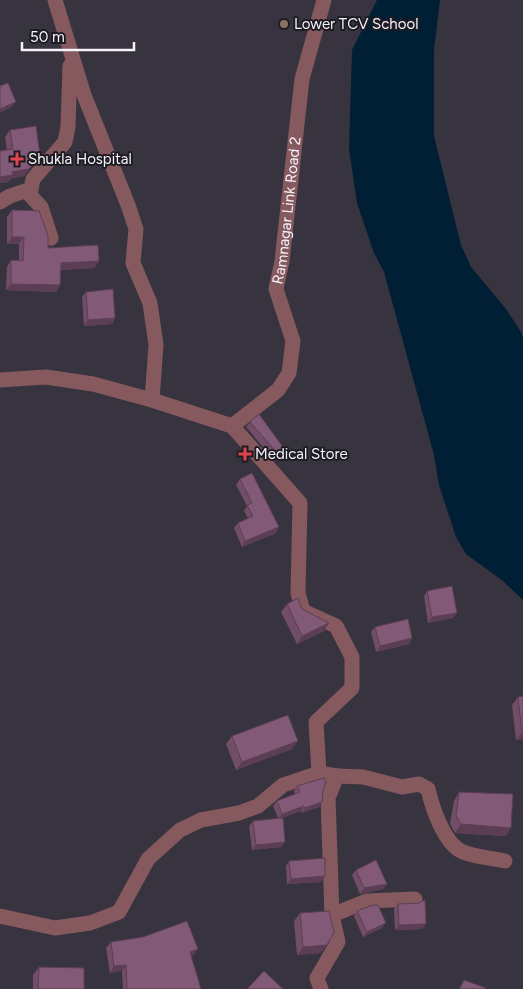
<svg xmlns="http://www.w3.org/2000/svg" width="523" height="989" viewBox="0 0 523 989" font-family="Figtree,sans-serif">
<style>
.water{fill:#001e34}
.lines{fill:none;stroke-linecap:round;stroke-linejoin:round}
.minor{stroke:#85595e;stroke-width:15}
.wall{fill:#714d67}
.shaded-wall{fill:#5c3e54}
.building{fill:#835978;stroke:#5c3e54}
.education-dot{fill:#8d6e63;stroke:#1e1c22;stroke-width:2}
.health-dot{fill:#e0444e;stroke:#1e1c22;stroke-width:2}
.labels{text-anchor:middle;stroke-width:4;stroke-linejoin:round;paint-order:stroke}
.poi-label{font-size:15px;fill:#f6f3fb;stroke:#1e1c22;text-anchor:start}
.street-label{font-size:15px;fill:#f6f3fb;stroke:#1e1c22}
</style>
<rect width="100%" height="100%" fill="#37343f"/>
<polygon class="water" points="377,0 440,0 434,50 434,136 461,245 471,267 506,309 521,332 523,338 523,600 503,581 466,554 456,537 439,485 434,455 384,272 374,253 357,203 349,149 352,50"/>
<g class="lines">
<g class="minor">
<polyline points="55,0 84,95 128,205 136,229 133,263 150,303 156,345 152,400"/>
<polyline points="0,202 10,196 31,189"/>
<polyline points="51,238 41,207 30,195 33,179 65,142 68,127 70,66"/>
<path id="s1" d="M0 380 46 377 93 384 152 400 232 426 278 390 289 373 293 341 276 289 282 261 302 79 324 0"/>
<polyline points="232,426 300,503 298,593 303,611 336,626 352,657 352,688 316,722 319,773 337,776 328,798 332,915 338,942 317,978 321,989"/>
<path d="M337 776 363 777 402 787 419 784 428 789C432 807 444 844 463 852 475 857 491 858 505 861"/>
<polyline points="332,915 367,901 415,899"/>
<polyline points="0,916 55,928 90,923 119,912 148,859 180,830 201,820 239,813 258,806 283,785 319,773"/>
</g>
</g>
<g class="wall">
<polygon points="10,130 40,155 24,176 10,179 8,182 0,183 0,151 7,150 5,137"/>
<polygon points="12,210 48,248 99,261 94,268 61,270 60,285 56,292 6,290 7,267 11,260 19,261 19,244 7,244 7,217"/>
<polygon points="86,292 115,318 112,324 84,326 82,297"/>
<polygon points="250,422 281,455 274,460 246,427"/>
<polygon points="240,479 276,533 242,547 234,528 238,523 248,518 244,511 247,506 236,485"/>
<polygon points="427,591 453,618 428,623 424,596"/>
<polygon points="287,604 302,609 324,631 297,644 281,612"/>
<polygon points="375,627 412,638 409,644 376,652 371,632"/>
<polygon points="518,697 523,739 516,740 512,705"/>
<polygon points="232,736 292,749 236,770 226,744"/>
<polygon points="297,786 323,790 319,807 302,813 301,811 281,818 285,842 281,847 252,850 249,826 253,821 278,818 273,806 277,801 295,794 294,791"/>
<polygon points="459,792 506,836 455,833 450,824 454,801"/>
<polygon points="289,861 321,882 287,884 286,866"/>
<polygon points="356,870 387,884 383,889 360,894 352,875"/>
<polygon points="398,904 422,929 395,930 394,909"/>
<polygon points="357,911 382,928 363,937 354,916"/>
<polygon points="300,913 321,953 297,955 294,921"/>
<polygon points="111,942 198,949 193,955 191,956 201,989 123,989 122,971 110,973 106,948"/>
<polygon points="39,967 84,989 33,989 33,975"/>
<polygon points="464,980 485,989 459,989"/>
</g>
<g class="shaded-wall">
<polygon points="16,102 12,107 0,113 0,109"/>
<polygon points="40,155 24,176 10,179 8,182 0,183 0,177 12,172"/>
<polygon points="12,237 24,237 19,244 7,244"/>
<polygon points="99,261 94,268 57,270 61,263"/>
<polygon points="11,284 60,285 56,292 6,290"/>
<polygon points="115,318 112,324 84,326 88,320"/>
<polygon points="285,450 281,455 274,460 278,454"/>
<polygon points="279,527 276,533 242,547 245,541"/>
<polygon points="457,613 453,618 428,623 432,617"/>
<polygon points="329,623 324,631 297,644 302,636"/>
<polygon points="412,638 409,644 376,652 380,646"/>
<polygon points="522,732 523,732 523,739 516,740"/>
<polygon points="298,741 292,749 236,770 242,762"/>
<polygon points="322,802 319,807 302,813 305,808"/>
<polygon points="304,806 301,811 278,819 282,814"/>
<polygon points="461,824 511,828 506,836 455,833"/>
<polygon points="285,842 281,847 252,850 256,845"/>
<polygon points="325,876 321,882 287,884 291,879"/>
<polygon points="387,884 383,889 360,894 364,888"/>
<polygon points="386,923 382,928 363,937 367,932"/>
<polygon points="426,924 422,929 395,930 399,925"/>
<polygon points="327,945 321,953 297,955 303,947"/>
<polygon points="198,949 193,955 186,958 190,952"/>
<polygon points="126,965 122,971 110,973 114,966"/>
</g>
<g class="building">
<polygon points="8,83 16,102 0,109 0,86"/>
<polygon points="36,126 40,155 29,169 12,172 13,175 0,177 0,151 13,149 10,130"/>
<polygon points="12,210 39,211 48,236 48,248 98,245 99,261 61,263 60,285 11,284 11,260 23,261 24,237 12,237"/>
<polygon points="113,289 115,318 88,320 86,292"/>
<polygon points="259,414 285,450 278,454 250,422"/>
<polygon points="252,473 279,527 245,541 238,523 253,516 247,505 252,503 240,479"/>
<polygon points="452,586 457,613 432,617 427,591"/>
<polygon points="298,598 302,609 329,623 302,636 287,604"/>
<polygon points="408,619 412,638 380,646 375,627"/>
<polygon points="523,696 523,732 522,732 518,697"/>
<polygon points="288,715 298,741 242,762 232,736"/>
<polygon points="324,778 326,782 323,790 322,802 305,808 304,806 282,814 277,801 300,792 297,786"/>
<polygon points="459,792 513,794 511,828 461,824 456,816"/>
<polygon points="283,818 285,842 256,845 253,821"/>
<polygon points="325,858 325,876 291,879 289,861"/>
<polygon points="376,860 387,884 364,888 356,870"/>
<polygon points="425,900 426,924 399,925 398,904 419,903"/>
<polygon points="373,905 378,905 386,923 367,932 357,911"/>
<polygon points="329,911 334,932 327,945 303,947 300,913"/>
<polygon points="187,921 198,949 190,952 201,989 127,989 126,965 114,966 111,942 143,937"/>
<polygon points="39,967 84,968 84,989 38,989"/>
<polygon points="264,971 283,989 247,989"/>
<polygon points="464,980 486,988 485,989 460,989"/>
</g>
<circle class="education-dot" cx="284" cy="24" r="5"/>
<g class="health-dot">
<path d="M14.5 151.5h5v5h5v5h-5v5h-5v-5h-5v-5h5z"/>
<path d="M242.5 446.5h5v5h5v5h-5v5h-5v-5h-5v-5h5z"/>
</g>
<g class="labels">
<g class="poi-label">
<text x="294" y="29">Lower TCV School</text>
<text x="28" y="164">Shukla Hospital</text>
<text x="255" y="459">Medical Store</text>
</g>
<g class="street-label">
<text dy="5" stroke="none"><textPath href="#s1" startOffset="484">Ramnagar Link Road 2</textPath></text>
</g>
</g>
<path d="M22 42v8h112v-8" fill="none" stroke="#f6f3fb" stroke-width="2.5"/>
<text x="30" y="42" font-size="15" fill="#f6f3fb" stroke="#1e1c22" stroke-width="4" paint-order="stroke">50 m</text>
</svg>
